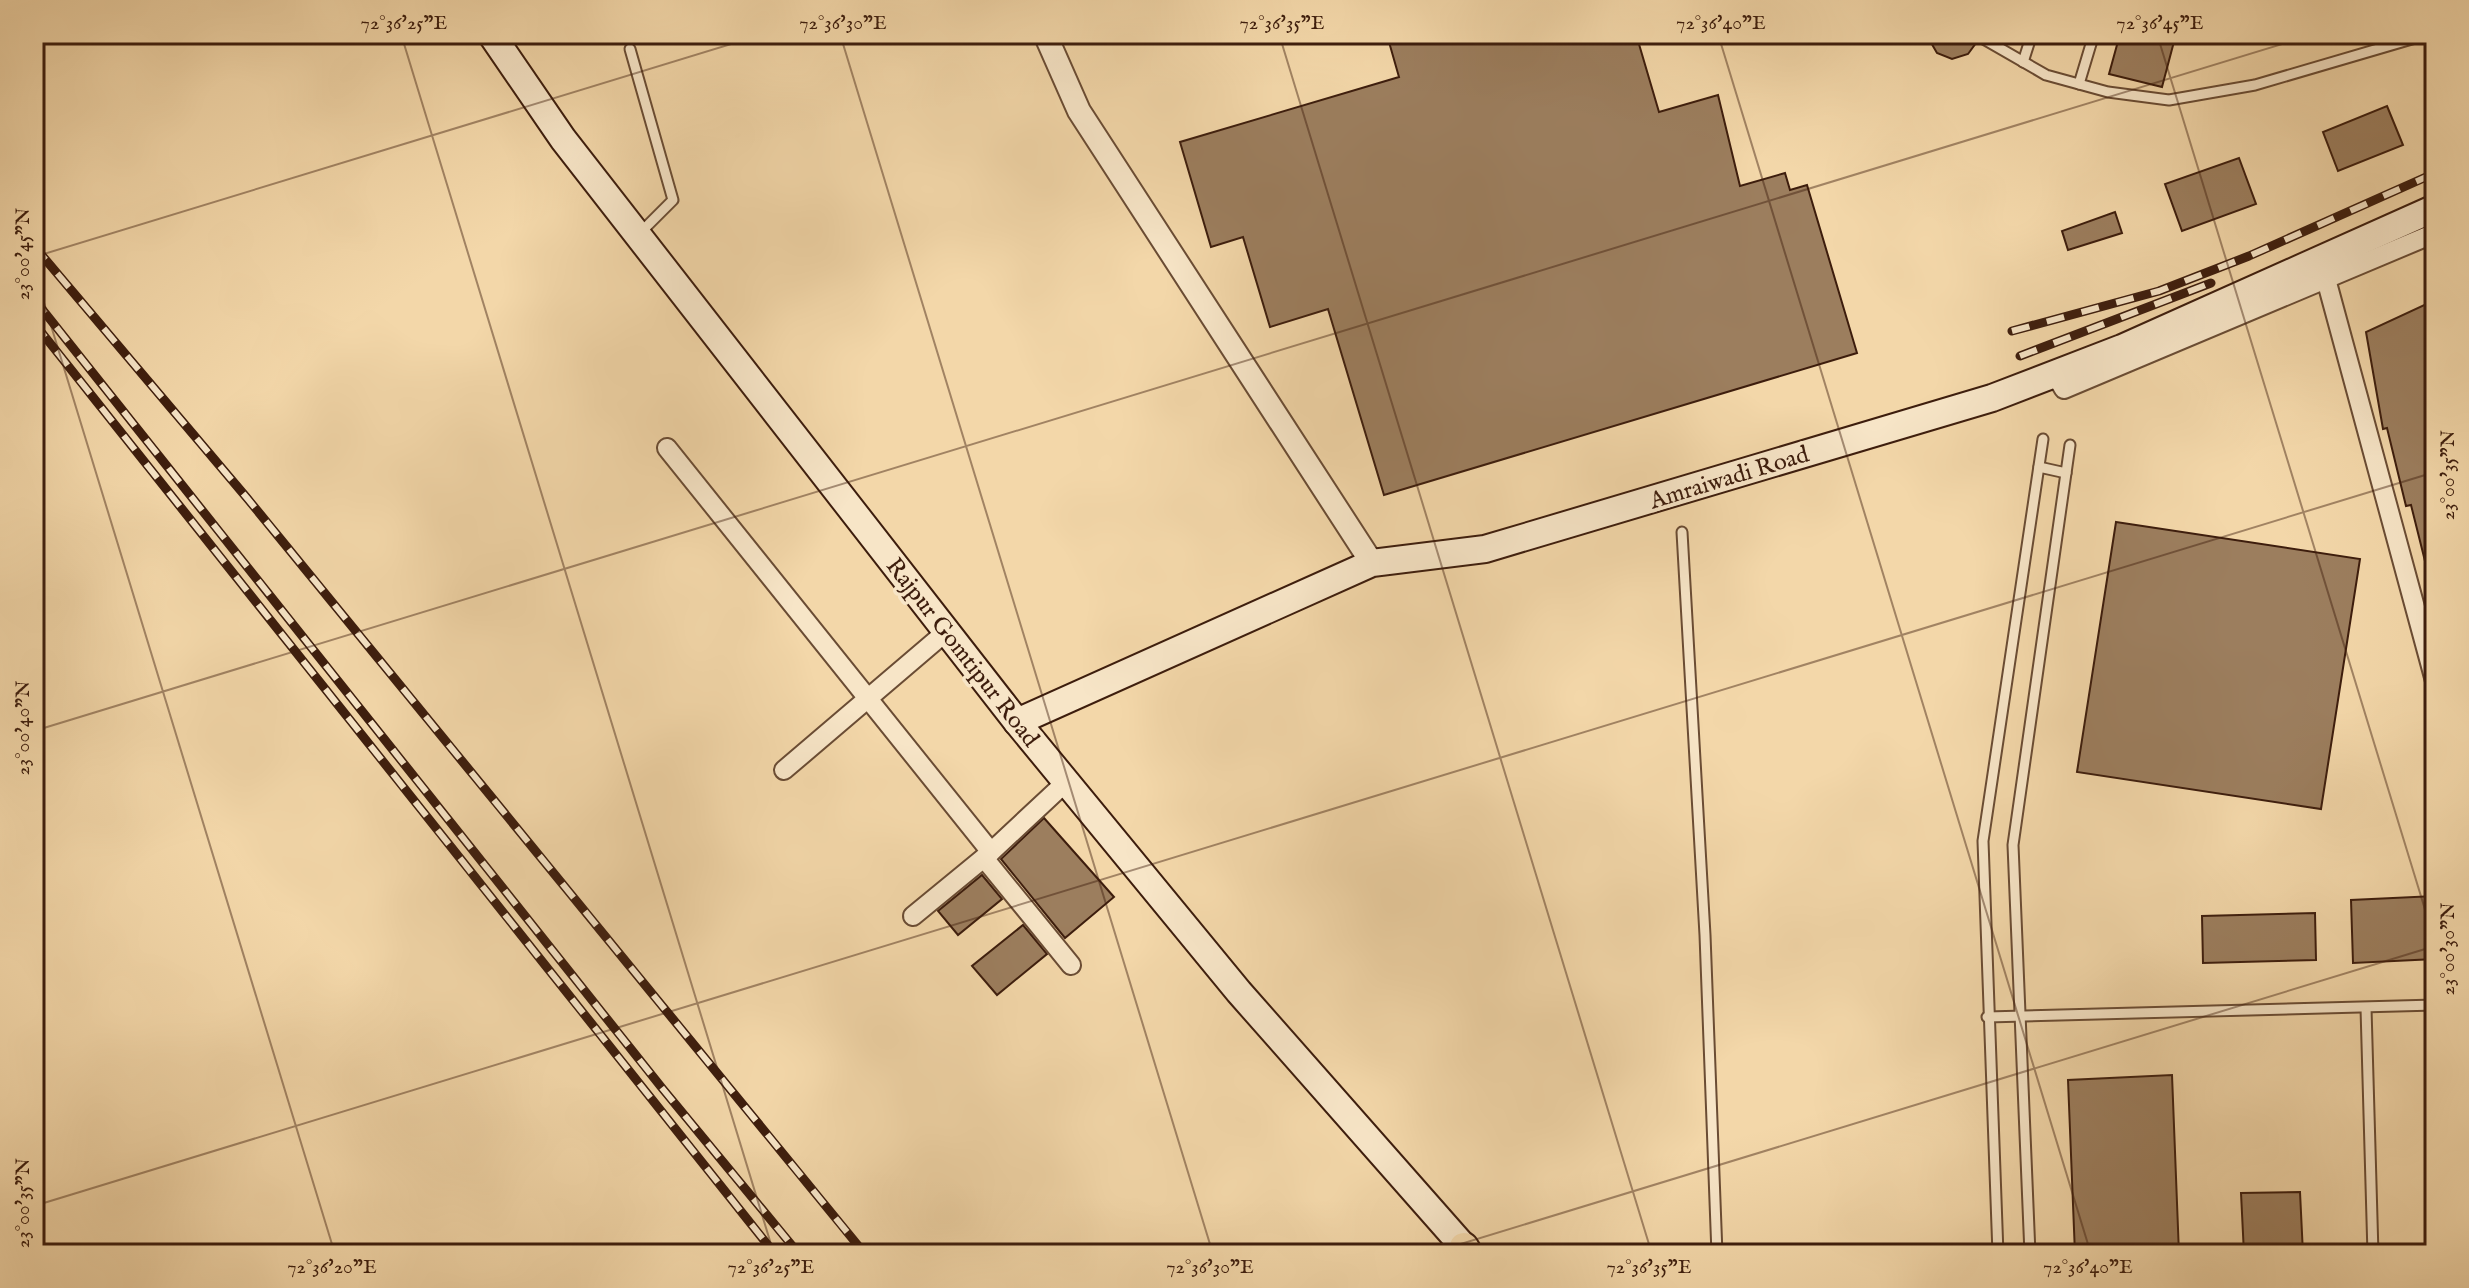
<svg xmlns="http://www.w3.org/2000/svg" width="2469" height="1288" viewBox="0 0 2469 1288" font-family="'IM FELL English',serif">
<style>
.building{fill:#9c7e5e;stroke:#3d1d0d;stroke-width:2}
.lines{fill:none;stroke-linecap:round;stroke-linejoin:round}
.service-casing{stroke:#6a4c34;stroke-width:13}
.minor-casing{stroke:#6a4c34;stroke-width:22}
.tertiary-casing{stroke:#6a4c34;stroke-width:26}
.secondary-casing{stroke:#3d1d0d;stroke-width:30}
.primary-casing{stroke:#3d1d0d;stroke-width:32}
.service{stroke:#f7e5c7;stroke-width:9}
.minor{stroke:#f7e5c7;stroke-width:18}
.tertiary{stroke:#f7e5c7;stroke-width:22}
.secondary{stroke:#f7e5c7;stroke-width:26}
.primary{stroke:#f3d7a9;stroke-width:28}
.rail-casing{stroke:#3d1d0d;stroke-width:9}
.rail{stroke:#f7e5c7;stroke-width:6;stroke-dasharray:18;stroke-linecap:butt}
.ticks{fill:none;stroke:#3d1d0d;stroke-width:2;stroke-opacity:0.45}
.labels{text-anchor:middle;stroke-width:7;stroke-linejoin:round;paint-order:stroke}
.street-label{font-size:24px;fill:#3d1d0d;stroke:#f7e5c7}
.neatline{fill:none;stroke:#3d1d0d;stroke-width:3}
.ticks-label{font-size:20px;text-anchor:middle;fill:#3d1d0d}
</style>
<rect width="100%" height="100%" fill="#f3d7a9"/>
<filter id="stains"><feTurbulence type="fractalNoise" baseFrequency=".0025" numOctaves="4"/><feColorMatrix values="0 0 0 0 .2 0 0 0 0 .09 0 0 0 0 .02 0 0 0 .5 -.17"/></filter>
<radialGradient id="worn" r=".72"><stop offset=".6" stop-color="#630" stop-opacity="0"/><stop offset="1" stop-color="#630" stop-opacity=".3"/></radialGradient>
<g class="building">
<polygon points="1414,34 1636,34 1659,112 1718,95 1740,186 1785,173 1790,190 1807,185 1857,353 1384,495 1328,309 1270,327 1243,237 1211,247 1180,142 1399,77 1389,42"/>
<polygon points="1926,34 1968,34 1976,43 1968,54 1952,59 1937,53"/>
<polygon points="2120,34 2176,34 2162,87 2109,74"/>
<polygon points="2387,106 2403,145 2338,171 2323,132"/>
<polygon points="2239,158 2256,204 2182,231 2165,184"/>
<polygon points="2115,212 2122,233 2068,250 2062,231"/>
<polygon points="2435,300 2435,576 2429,577 2411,505 2406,506 2387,428 2383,429 2366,332"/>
<polygon points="2116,522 2360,559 2321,809 2077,772"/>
<polygon points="1044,818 1114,897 1065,938 1001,859"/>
<polygon points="982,875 1002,899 958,935 938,911"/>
<polygon points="2435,896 2435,959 2353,963 2351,900"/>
<polygon points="2315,913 2316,960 2203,963 2202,916"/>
<polygon points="1023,925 1047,954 997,995 972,966"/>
<polygon points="2172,1075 2179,1254 2075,1254 2068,1080"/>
<polygon points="2300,1192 2303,1254 2244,1254 2241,1193"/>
</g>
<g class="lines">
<g class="service-casing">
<g id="service">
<polyline points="1975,34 2046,75 2108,92 2169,100 2255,85 2429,34"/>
<polyline points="630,49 673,200 639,234"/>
<polyline points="2023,62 2032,34"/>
<polyline points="2079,84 2094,34"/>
<polyline points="2039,467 2066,473"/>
<polyline points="1682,532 1705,935 1717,1254"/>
<polyline points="2366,1008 2373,1254"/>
<polyline points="1987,1017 2435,1005"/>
<polyline points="1998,1254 1983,841 2043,439"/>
<polyline points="2030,1254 2013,845 2070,445"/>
</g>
</g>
<g class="minor-casing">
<g id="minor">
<polyline points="2326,279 2435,681"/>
<polyline points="2055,374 2064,389 2435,233"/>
<polyline points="667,448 991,852 1066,782"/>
<polyline points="784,770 947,631"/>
<polyline points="984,858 1071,965"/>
<polyline points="913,916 991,852"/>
</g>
</g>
<g class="tertiary-casing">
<polyline id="tertiary" points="1045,34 1079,111 1372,563"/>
</g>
<g class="secondary-casing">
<g id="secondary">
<polyline points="491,34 563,139 1017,722 1239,992 1470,1254"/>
<polyline points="1017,722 1372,563 1485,549 1992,398 2122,348 2435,208"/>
</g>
</g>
<g class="primary-casing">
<polyline id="primary" points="1464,1247 1468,1254"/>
</g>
<use href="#service" class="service"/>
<use href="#minor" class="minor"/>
<use href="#tertiary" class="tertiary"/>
<use href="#secondary" class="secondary"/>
<use href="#primary" class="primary"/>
<g class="rail-casing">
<g id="rail">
<polyline points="34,246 247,498 865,1254"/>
<polyline points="34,299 662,1088 799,1254"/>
<polyline points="34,323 775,1254"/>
<polyline points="2012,331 2159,291 2249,256 2435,173"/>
<polyline points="2020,356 2211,283"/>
</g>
</g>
<use href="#rail" class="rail"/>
</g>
<path class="ticks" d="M401 34 774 1254M840 34 1213 1254M1279 34 1652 1254M1718 34 2091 1254M2157 34 2435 942M34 257 764 34M34 270 335 1254M34 731 2315 34M34 1206 2435 472M1428 1254 2435 946"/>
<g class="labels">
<g class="street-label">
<text transform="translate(1729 477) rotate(-17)" y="8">Amraiwadi Road</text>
<text transform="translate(963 652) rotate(52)" y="8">Rajpur Gomtipur Road</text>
</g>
</g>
<rect width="2469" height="1288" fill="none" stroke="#f3d7a9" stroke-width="88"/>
<rect x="44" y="44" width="2381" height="1200" class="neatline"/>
<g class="ticks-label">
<text x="404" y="29">72°36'25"E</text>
<text x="843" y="29">72°36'30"E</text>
<text x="1282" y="29">72°36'35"E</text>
<text x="1721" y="29">72°36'40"E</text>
<text x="2160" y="29">72°36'45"E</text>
<text transform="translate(22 254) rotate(-90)" y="7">23°00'45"N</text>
<text transform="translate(2447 475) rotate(-90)" y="7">23°00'35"N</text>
<text transform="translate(22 728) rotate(-90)" y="7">23°00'40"N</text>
<text transform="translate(2447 949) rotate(-90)" y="7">23°00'30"N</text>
<text transform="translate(22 1203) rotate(-90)" y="7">23°00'35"N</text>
<text x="332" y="1273">72°36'20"E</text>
<text x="771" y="1273">72°36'25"E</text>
<text x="1210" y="1273">72°36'30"E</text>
<text x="1649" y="1273">72°36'35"E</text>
<text x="2088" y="1273">72°36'40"E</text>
</g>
<rect width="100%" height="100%" filter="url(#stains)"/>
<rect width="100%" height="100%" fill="url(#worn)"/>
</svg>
